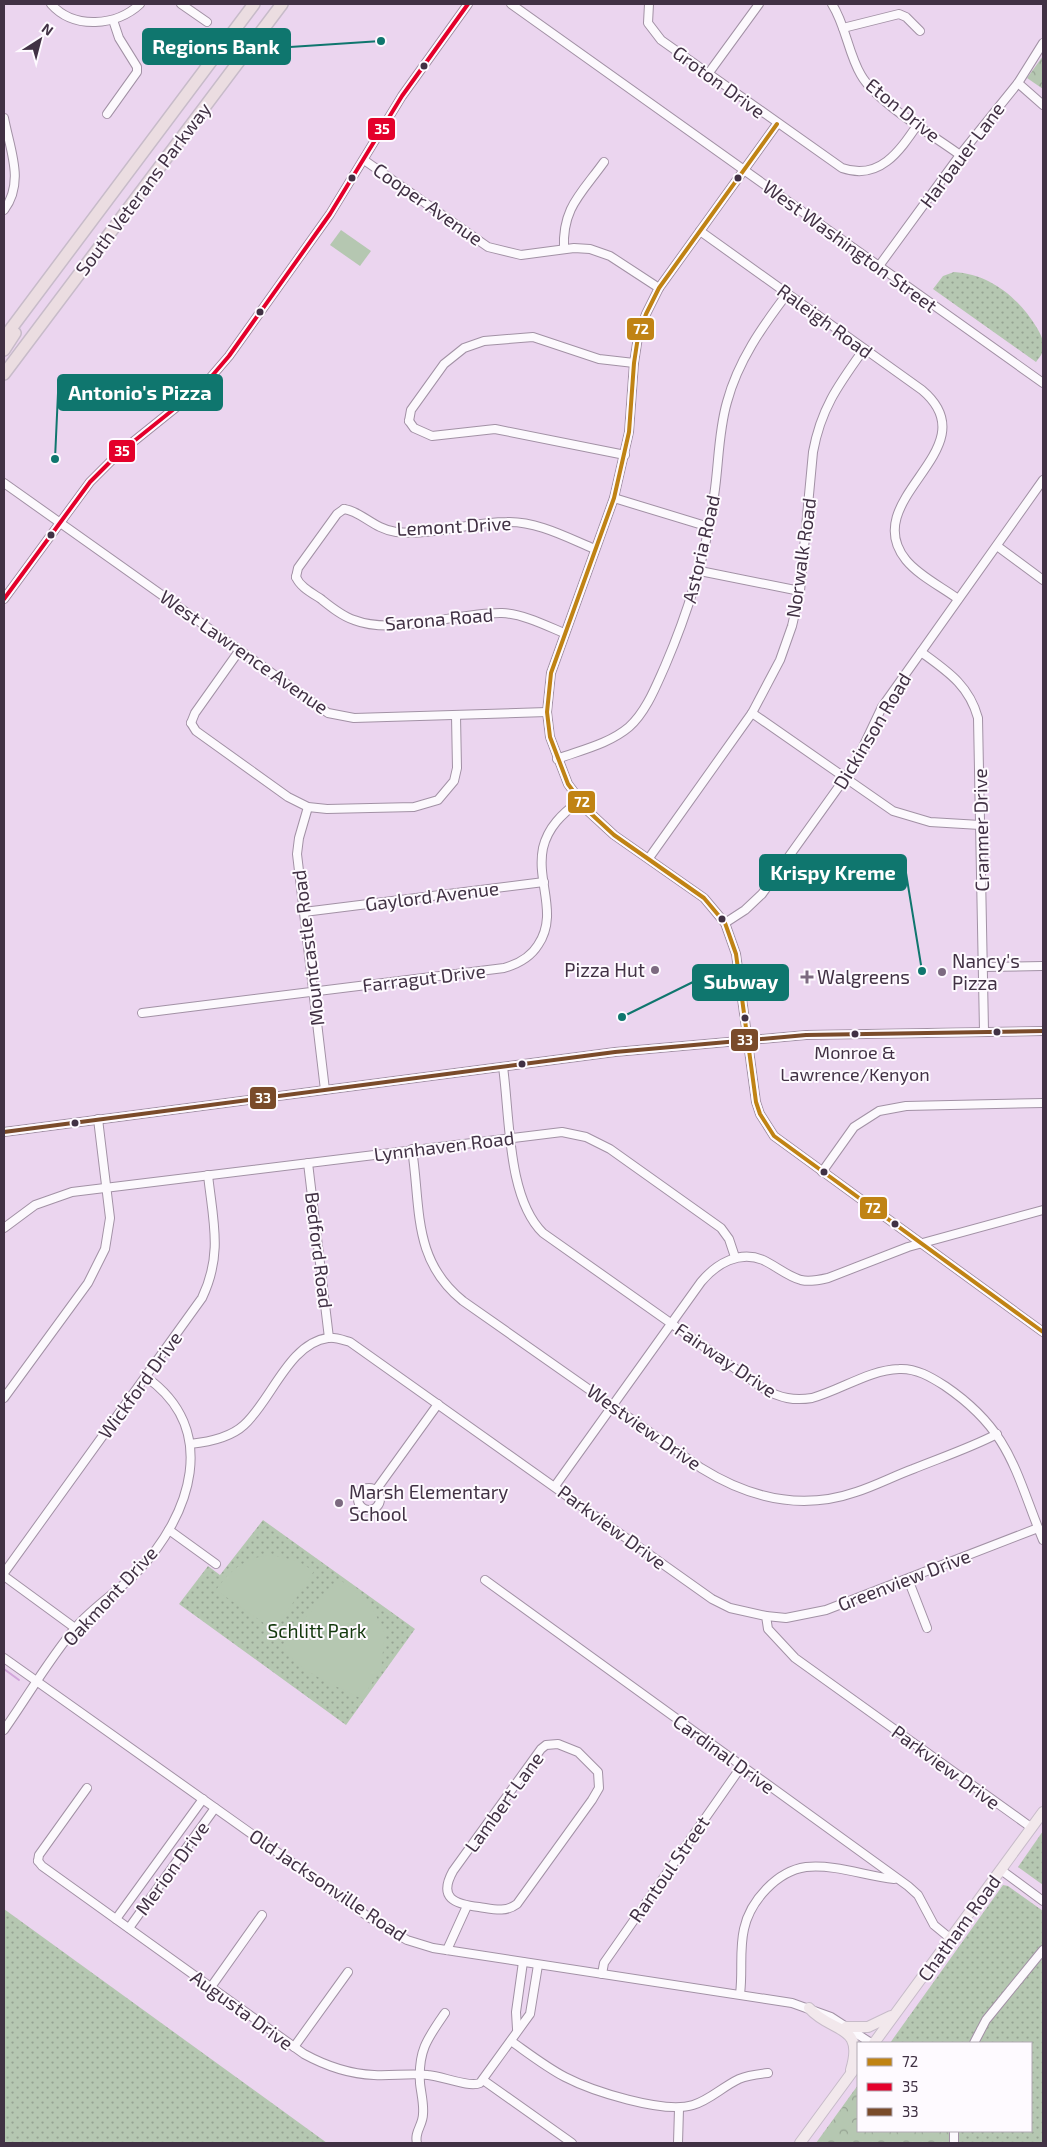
<svg xmlns="http://www.w3.org/2000/svg" width="1047" height="2147" viewBox="0 0 1047 2147" font-family="'Exo 2',sans-serif">
<style>
.grass{fill:url(#grass-dots)}
.forest{fill:url(#forest-crowns)}
.garden{fill:#b5c7b1}
.lines{fill:none;stroke-linecap:round;stroke-linejoin:round}
.stream{stroke:#d1a5da;stroke-width:2}
.minor-casing{stroke:#a291a5;stroke-width:10}
.major-casing{stroke:#c7bbc9;stroke-width:12}
.highway-casing{stroke:#c7bbc9;stroke-width:14}
.minor{stroke:#fcf9fd;stroke-width:8}
.major{stroke:#f2e8ec;stroke-width:10}
.highway{stroke:#ebdde1;stroke-width:11}
.bus-1-casing{stroke:#fefaff;stroke-width:8}
.bus-2-casing{stroke:#fefaff;stroke-width:8}
.bus-3-casing{stroke:#fefaff;stroke-width:8}
.bus-1{stroke:#c08314;stroke-width:4}
.bus-2{stroke:#e4002b;stroke-width:4}
.bus-3{stroke:#7a4b2a;stroke-width:4}
.bus-dot{fill:#413144;stroke:#fefaff;stroke-width:2}
.poi-dot{fill:#7c6a80;stroke:#fefaff;stroke-width:2}
.labels{text-anchor:middle;stroke-width:4;stroke-linejoin:round;paint-order:stroke}
.bus-label{font-size:18px;fill:#413144;stroke:#fefaff}
.street-label{font-size:19px;fill:#413144;stroke:#fefaff}
.poi-label{font-size:19px;fill:#413144;stroke:#fefaff;text-anchor:start}
.park-label{font-size:19px;fill:#13380c;stroke:#fefaff}
.leader{fill:none;stroke:#0f766e;stroke-width:2}
.callout-dot{fill:#0f766e;stroke:#fefaff;stroke-width:2}
.callout{fill:#0f766e;stroke:#0f766e;stroke-width:2}
.callout-label{font-size:20px;text-anchor:middle;font-weight:bold;fill:#fff}
.line-badge{stroke:#fefaff;stroke-width:2}
.badge-label{font-size:14px;text-anchor:middle;font-weight:bold;fill:#fff}
</style>
<defs>
<pattern id="grass-dots" width="8" height="8" patternUnits="userSpaceOnUse" patternTransform="scale(1.25)"><rect width="8" height="8" fill="#b5c7b1"/><path d="M2 2h.1M6 6h.1" fill="none" stroke="#95a292" stroke-width="1.8" stroke-linecap="round"/></pattern>
<pattern id="forest-crowns" width="20" height="18" patternUnits="userSpaceOnUse" patternTransform="scale(1.25)"><rect width="20" height="18" fill="#b5c7b1"/><path d="M2 6a3 3 0 1 1 6 0M12 15a3 3 0 1 1 6 0" fill="none" stroke="#95a292"/></pattern>
</defs>
<rect width="100%" height="100%" fill="#ebd5ef"/>
<g class="grass">
<path d="M954 272C990 274 1019 298 1037 328 1041 335 1046 344 1042 353 1041 356 1038 359 1036 362L933 289 943 276Z"/>
<polygon points="263,1520 415,1629 346,1725 179,1604 208,1566 220,1575"/>
<polygon points="1043,1831 1043,1885 1018,1867"/>
<polygon points="1003,1885 1008,1886 1043,1911 1043,2143 816,2143 858,2085 858,2131 1031,2131 1031,2043 890,2043"/>
<polygon points="4,1909 327,2143 4,2143"/>
</g>
<g class="forest">
<polygon points="1043,56 1043,89 1027,78"/>
<polygon points="858,2086 858,2131 950,2131 950,2143 817,2143"/>
</g>
<g class="garden">
<polygon points="341,230 371,251 360,266 330,245"/>
<path d="M272 1555 297 1561 314 1571 277 1627 271 1628 216 1590C230 1569 247 1557 272 1555Z"/>
<path d="M339 1579 369 1601 385 1634 381 1668 362 1699C343 1689 290 1668 285 1647L299 1625Z"/>
</g>
<g class="lines">
<polyline class="stream" points="4,1669 19,1680"/>
<g class="minor-casing">
<g id="minor">
<path d="M51 4C74 30 117 26 140 4"/>
<polyline points="181,4 207,22"/>
<polyline points="511,4 1043,383"/>
<path d="M649 4 648 23 661 40 842 168C879 181 899 152 918 124"/>
<path d="M832 4C846 26 848 53 861 75 877 103 933 135 960 155"/>
<polyline points="843,28 899,14 906,17 920,31"/>
<polyline points="708,74 759,4"/>
<polyline points="1018,83 1043,105"/>
<polyline points="107,114 137,72 137,67 119,38 113,20"/>
<path d="M4 118C10 150 25 182 4 210"/>
<polyline points="777,124 659,288 646,314 638,337 634,363 629,432 614,498 551,673 547,712 550,737 568,784 588,811 614,835 704,898 725,923 736,954 756,1102 760,1114 774,1136 1043,1332"/>
<polyline points="364,160 488,247 521,255 574,248 590,249 610,256 659,288"/>
<path d="M700 231 922 390C992 449 856 498 906 560 919 576 942 587 958 599"/>
<path d="M564 249C562 208 581 194 604 162"/>
<polyline points="879,266 960,155 1018,83 1043,43"/>
<polyline points="409,421 411,410 444,364 464,348 484,341 533,337 599,359 634,363"/>
<polyline points="409,421 414,428 432,436 495,429 625,455"/>
<polyline points="4,483 328,713 354,718 547,712"/>
<polyline points="614,498 709,527"/>
<path d="M344 509C361 511 374 529 396 532 433 536 471 522 507 522 537 521 568 538 595 549"/>
<polyline points="997,546 1043,580"/>
<polyline points="700,571 800,591"/>
<path d="M296 577C300 587 312 593 321 599 331 607 342 616 354 620 395 636 457 612 502 613 523 614 545 625 564 633"/>
<polyline points="296,577 298,568 337,514 344,509"/>
<polyline points="4,599 90,482 118,454 205,384 229,356 330,214 402,96 468,4"/>
<path d="M921 652C947 671 969 685 978 718L984 1031"/>
<polyline points="752,713 893,811 930,822 980,825"/>
<polyline points="191,723 196,731 288,797 308,807 327,809 414,807 438,800 454,781 457,768 456,716"/>
<polyline points="191,723 195,713 239,651"/>
<path d="M557 759C581 750 609 744 629 727 646 712 656 686 665 666 689 610 706 555 714 496 719 464 718 433 727 402 738 361 762 327 787 294"/>
<polyline points="308,807 299,838 297,854 325,1090"/>
<path d="M649 858 752 713 780 660 792 626 800 591 813 452C821 408 839 384 864 349"/>
<polyline points="304,912 544,882"/>
<polyline points="725,923 745,910 762,894 855,764 882,707 1043,480"/>
<polyline points="983,967 1043,966"/>
<path d="M142 1013 504 968C518 964 530 958 538 945 559 914 536 882 543 848 548 827 562 814 579 801"/>
<path d="M503 1067C510 1116 507 1198 543 1233L764 1389C780 1398 794 1401 812 1398 841 1390 869 1370 899 1369 916 1368 931 1377 945 1386 1011 1431 1015 1472 1043 1540"/>
<polyline points="4,1132 615,1052 806,1035 1043,1031"/>
<path d="M412 1149C421 1208 412 1260 463 1301L701 1468C749 1498 801 1511 856 1492 875 1486 894 1476 913 1469 940 1458 970 1448 997 1434"/>
<polyline points="308,1163 329,1338"/>
<polyline points="822,1172 854,1127 879,1111 906,1106 1043,1103"/>
<polyline points="4,1228 35,1205 72,1192 562,1132 586,1137 610,1149 721,1228 729,1239 735,1257"/>
<polyline points="4,1398 88,1283 105,1249 110,1218 98,1119"/>
<path d="M190 1444C209 1442 230 1438 244 1425 271 1401 289 1343 328 1338 335 1337 343 1340 350 1342L712 1599 730 1608 766 1616 768 1629 795 1658 1032 1828"/>
<path d="M555 1486 701 1282C716 1264 739 1250 763 1260 776 1266 787 1276 801 1280 810 1282 819 1280 828 1278L908 1247 1043 1210"/>
<circle cx="369" cy="1499" r="11"/>
<polyline points="376,1490 438,1404"/>
<polyline points="169,1530 216,1564"/>
<path d="M4 1573 202 1298C223 1254 213 1221 208 1175"/>
<polyline points="4,1576 75,1628"/>
<polyline points="908,1579 927,1628"/>
<polyline points="485,1580 908,1886 918,1895 934,1925 951,1939"/>
<polyline points="766,1616 786,1618 826,1610 1038,1528"/>
<polyline points="4,1658 370,1918 407,1940 433,1948 792,2003 831,2017 871,2043"/>
<path d="M4 1730C28 1696 49 1659 76 1627 94 1606 119 1591 138 1571 191 1515 220 1429 146 1377"/>
<path d="M558 1744 578 1752 598 1772 599 1788 592 1800 517 1904C505 1913 493 1909 479 1907 454 1904 438 1898 453 1871L541 1749 546 1745Z"/>
<path d="M38 1861 42 1866 304 2054C326 2066 349 2074 374 2075 392 2076 410 2073 428 2075 442 2076 469 2088 480 2083L530 2014 538 1965"/>
<polyline points="38,1861 39,1855 87,1788"/>
<polyline points="1001,1870 1043,1901"/>
<polyline points="116,1919 203,1799"/>
<polyline points="129,1928 215,1808"/>
<polyline points="447,1950 467,1906"/>
<polyline points="602,1974 604,1963 741,1767"/>
<polyline points="211,1987 262,1915"/>
<path d="M740 1994C743 1972 739 1951 744 1929 750 1901 777 1871 806 1867 835 1864 866 1876 894 1879"/>
<polyline points="517,2029 516,2012 523,1962"/>
<path d="M511 2041C528 2053 546 2067 565 2077 592 2091 663 2114 693 2105 710 2100 722 2087 739 2079 748 2075 758 2074 768 2073"/>
<polyline points="974,2043 986,2020 1043,1950"/>
<polyline points="294,2047 348,1972"/>
<polyline points="483,2080 572,2143"/>
<path d="M417 2143C414 2132 423 2125 423 2114 424 2104 421 2093 420 2083 418 2051 427 2039 445 2013"/>
<polyline points="678,2143 679,2109"/>
<polyline points="954,2143 954,2131"/>
</g>
</g>
<g class="major-casing">
<g id="major">
<path d="M809 2008C832 2034 865 2023 851 2070"/>
<polyline points="846,2027 868,2027 891,2016"/>
<polyline points="874,2043 1043,1812"/>
<polyline points="800,2143 858,2064"/>
</g>
</g>
<g class="highway-casing">
<g id="highway">
<polyline points="4,338 254,4"/>
<polyline points="4,350 15,333"/>
<polyline points="4,374 282,4"/>
</g>
</g>
<use href="#minor" class="minor"/>
<use href="#major" class="major"/>
<use href="#highway" class="highway"/>
<g class="bus-1-casing">
<polyline id="bus-1" points="777,124 659,288 646,314 638,337 634,363 629,432 614,498 551,673 547,712 550,737 568,784 588,811 614,835 704,898 725,923 736,954 756,1102 760,1114 774,1136 1043,1332"/>
</g>
<g class="bus-2-casing">
<polyline id="bus-2" points="4,599 90,482 118,454 205,384 229,356 330,214 402,96 468,4"/>
</g>
<g class="bus-3-casing">
<polyline id="bus-3" points="4,1132 615,1052 806,1035 1043,1031"/>
</g>
<use href="#bus-1" class="bus-1"/>
<use href="#bus-2" class="bus-2"/>
<use href="#bus-3" class="bus-3"/>
</g>
<g class="bus-dot">
<circle cx="424" cy="66" r="4.5"/>
<circle cx="352" cy="178" r="4.5"/>
<circle cx="738" cy="178" r="4.5"/>
<circle cx="260" cy="312" r="4.5"/>
<circle cx="51" cy="535" r="4.5"/>
<circle cx="722" cy="919" r="4.5"/>
<circle cx="745" cy="1018" r="4.5"/>
<circle cx="997" cy="1032" r="4.5"/>
<circle cx="855" cy="1034" r="4.5"/>
<circle cx="522" cy="1064" r="4.5"/>
<circle cx="75" cy="1123" r="4.5"/>
<circle cx="824" cy="1172" r="4.5"/>
<circle cx="895" cy="1224" r="4.5"/>
</g>
<g class="poi-dot">
<circle cx="655" cy="970" r="5"/>
<circle cx="942" cy="972" r="5"/>
<path d="M804.5 969.5h5v5h5v5h-5v5h-5v-5h-5v-5h5z"/>
<circle cx="339" cy="1503" r="5"/>
</g>
<g class="labels">
<g class="bus-label">
<text x="855" y="1059">Monroe &amp;<tspan x="855" dy="22">Lawrence/Kenyon</tspan></text>
</g>
<g class="street-label">
<text transform="translate(719 82) rotate(36)" y="7">Groton Drive</text>
<text transform="translate(903 110) rotate(39)" y="7">Eton Drive</text>
<text transform="translate(962 155) rotate(-53)" y="7">Harbauer Lane</text>
<text transform="translate(143 189) rotate(-53)" y="7">South Veterans Parkway</text>
<text transform="translate(428 204) rotate(35)" y="7">Cooper Avenue</text>
<text transform="translate(850 246) rotate(36)" y="7">West Washington Street</text>
<text transform="translate(825 321) rotate(36)" y="7">Raleigh Road</text>
<text transform="translate(454 526) rotate(-3)" y="7">Lemont Drive</text>
<text transform="translate(701 549) rotate(-77)" y="7">Astoria Road</text>
<text transform="translate(801 558) rotate(-82)" y="7">Norwalk Road</text>
<text transform="translate(439 619) rotate(-5)" y="7">Sarona Road</text>
<text transform="translate(244 652) rotate(35)" y="7">West Lawrence Avenue</text>
<text transform="translate(872 731) rotate(-59)" y="7">Dickinson Road</text>
<text transform="translate(981 830) rotate(-91)" y="7">Cranmer Drive</text>
<text transform="translate(432 896) rotate(-7)" y="7">Gaylord Avenue</text>
<text transform="translate(308 948) rotate(-97)" y="7">Mountcastle Road</text>
<text transform="translate(424 978) rotate(-7)" y="7">Farragut Drive</text>
<text transform="translate(444 1146) rotate(-7)" y="7">Lynnhaven Road</text>
<text transform="translate(319 1250) rotate(83)" y="7">Bedford Road</text>
<text transform="translate(726 1360) rotate(34)" y="7">Fairway Drive</text>
<text transform="translate(140 1385) rotate(-54)" y="7">Wickford Drive</text>
<text transform="translate(644 1427) rotate(35)" y="7">Westview Drive</text>
<text transform="translate(612 1527) rotate(36)" y="7">Parkview Drive</text>
<text transform="translate(904 1580) rotate(-21)" y="7">Greenview Drive</text>
<text transform="translate(110 1596) rotate(-47)" y="7">Oakmont Drive</text>
<text transform="translate(724 1754) rotate(36)" y="7">Cardinal Drive</text>
<text transform="translate(946 1767) rotate(36)" y="7">Parkview Drive</text>
<text transform="translate(504 1802) rotate(-54)" y="7">Lambert Lane</text>
<text transform="translate(172 1868) rotate(-54)" y="7">Merion Drive</text>
<text transform="translate(669 1869) rotate(-55)" y="7">Rantoul Street</text>
<text transform="translate(328 1885) rotate(34)" y="7">Old Jacksonville Road</text>
<text transform="translate(959 1928) rotate(-54)" y="7">Chatham Road</text>
<text transform="translate(242 2010) rotate(36)" y="7">Augusta Drive</text>
</g>
<g class="poi-label">
<text x="952" y="968">Nancy's<tspan x="952" dy="22">Pizza</tspan></text>
<text x="645" y="977" text-anchor="end">Pizza Hut</text>
<text x="817" y="984">Walgreens</text>
<text x="349" y="1499">Marsh Elementary<tspan x="349" dy="22">School</tspan></text>
</g>
<g class="park-label">
<text x="317" y="1638">Schlitt Park</text>
</g>
</g>
<path class="leader" d="M381 41L290 47M55 459L58 393M922 971L906 873M622 1017L693 982"/>
<g class="callout-dot">
<circle cx="381" cy="41" r="5"/>
<circle cx="55" cy="459" r="5"/>
<circle cx="922" cy="971" r="5"/>
<circle cx="622" cy="1017" r="5"/>
</g>
<g class="callout">
<rect x="143" y="29" width="147" height="35" rx="5"/>
<rect x="58" y="375" width="164" height="35" rx="5"/>
<rect x="760" y="855" width="146" height="35" rx="5"/>
<rect x="693" y="965" width="95" height="35" rx="5"/>
</g>
<g class="callout-label">
<text x="216" y="54">Regions Bank</text>
<text x="140" y="400">Antonio's Pizza</text>
<text x="833" y="880">Krispy Kreme</text>
<text x="741" y="989">Subway</text>
</g>
<g class="line-badge">
<rect x="367" y="117" width="29" height="24" rx="5" fill="#e4002b"/>
<rect x="626" y="317" width="29" height="24" rx="5" fill="#c08314"/>
<rect x="108" y="439" width="28" height="24" rx="5" fill="#e4002b"/>
<rect x="567" y="790" width="29" height="24" rx="5" fill="#c08314"/>
<rect x="730" y="1028" width="29" height="24" rx="5" fill="#7a4b2a"/>
<rect x="249" y="1086" width="28" height="24" rx="5" fill="#7a4b2a"/>
<rect x="859" y="1196" width="29" height="24" rx="5" fill="#c08314"/>
</g>
<g class="badge-label">
<text x="382" y="134">35</text>
<text x="641" y="334">72</text>
<text x="122" y="456">35</text>
<text x="582" y="807">72</text>
<text x="745" y="1045">33</text>
<text x="263" y="1103">33</text>
<text x="873" y="1213">72</text>
</g>
<rect width="1047" height="2147" fill="none" stroke="#413144" stroke-width="10"/>
<rect x="857" y="2042" width="175" height="90" fill="#fefaff" stroke="#b2aab4"/>
<rect x="867" y="2058" width="25" height="8" fill="#c08314" stroke="#b2aab4"/>
<text x="902" y="2067" font-size="15" fill="#413144">72</text>
<rect x="867" y="2083" width="25" height="8" fill="#e4002b" stroke="#b2aab4"/>
<text x="902" y="2092" font-size="15" fill="#413144">35</text>
<rect x="867" y="2108" width="25" height="8" fill="#7a4b2a" stroke="#b2aab4"/>
<text x="902" y="2117" font-size="15" fill="#413144">33</text>
<g transform="translate(40 40) rotate(36)" stroke="#fefaff" stroke-width="4" paint-order="stroke">
<path d="M0-4L9 19L0 12L-9 19Z" fill="#413144"/>
<text y="-8" font-size="14" font-weight="bold" text-anchor="middle" fill="#413144">N</text>
</g>
</svg>
